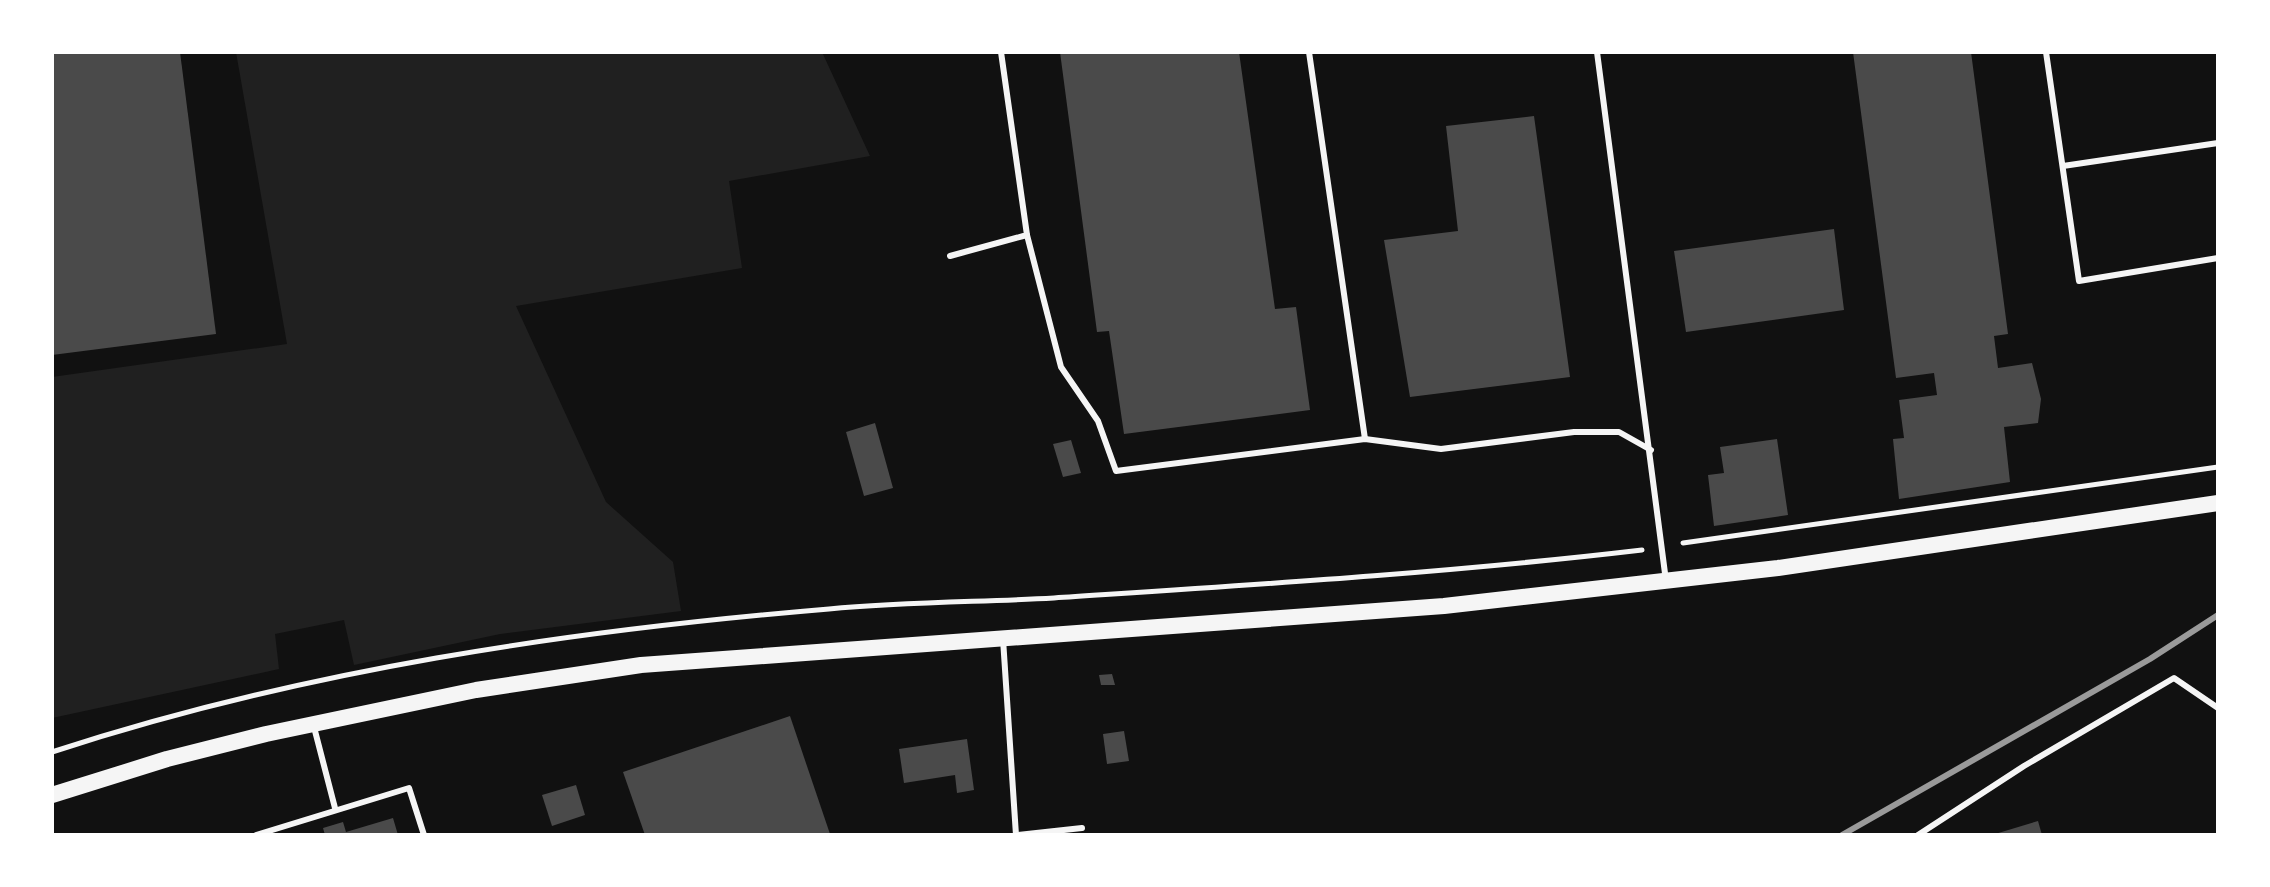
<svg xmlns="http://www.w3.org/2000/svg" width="2270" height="887" viewBox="0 0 2270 887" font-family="'Fira Sans Condensed',sans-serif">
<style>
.green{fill:#202020}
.building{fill:#4a4a4a}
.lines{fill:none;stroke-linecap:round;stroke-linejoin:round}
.path{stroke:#f5f5f5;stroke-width:5}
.service{stroke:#f5f5f5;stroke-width:6}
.secondary{stroke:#f5f5f5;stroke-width:16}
.rail{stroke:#9a9a9a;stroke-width:6}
</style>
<rect width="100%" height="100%" fill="#111"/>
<polygon class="green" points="236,52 822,52 870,156 729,181 742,268 516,306 606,502 673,562 681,611 500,634 354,665 344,620 275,634 279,669 52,718 52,377 287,344"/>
<g class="building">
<polygon points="52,52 180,52 216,334 52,355"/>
<polygon points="1060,52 1239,52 1275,309 1296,307 1310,410 1124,434 1109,331 1097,332"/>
<polygon points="1853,52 1971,52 2008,334 1994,336 1998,368 2032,363 2041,399 2038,423 2004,427 2010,482 1899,499 1893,439 1904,438 1899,400 1937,395 1934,373 1896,378"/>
<polygon points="1534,116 1570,377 1410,397 1384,240 1458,231 1446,126"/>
<polygon points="1834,229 1844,310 1686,332 1674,251"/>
<polygon points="875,423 893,488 864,496 846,432"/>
<polygon points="1777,439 1788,515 1714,526 1708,475 1724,473 1720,447"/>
<polygon points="1071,440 1081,473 1063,477 1053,444"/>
<polygon points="1112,674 1115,685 1101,685 1099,675"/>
<polygon points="790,716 830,834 645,835 623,772"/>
<polygon points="1124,731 1129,761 1107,764 1103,734"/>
<polygon points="967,739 974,790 957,793 955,775 904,783 899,749"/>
<polygon points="576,785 585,815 552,826 542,795"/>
<polygon points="393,818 398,835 325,835 323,828 343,822 346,832"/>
<polygon points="2038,821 2042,835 1995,835 1995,834"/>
</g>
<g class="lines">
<g class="path">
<polyline points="1683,543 2218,467"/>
<path d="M52 752C303 670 567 631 829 609 904 602 979 602 1054 598 1250 585 1447 573 1642 550"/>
</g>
<g class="service">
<polyline points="1309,52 1365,439"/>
<polyline points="1597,52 1666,581"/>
<polyline points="2046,52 2079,281 2218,258"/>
<polyline points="2063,166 2218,143"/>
<polyline points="1027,235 1061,367 1098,421 1116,471 1365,439 1441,449 1574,432 1619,432 1651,450"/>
<polyline points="950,256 1027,235 1001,52"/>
<polyline points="1003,639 1016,835"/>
<polyline points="314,727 335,808"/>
<polyline points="256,835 409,788 424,835"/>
<polyline points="1018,835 1082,828"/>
<polyline points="1918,835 2024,766 2174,678 2218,708"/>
</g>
<polyline class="secondary" points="52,795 167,759 266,734 476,690 641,665 1444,606 1778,568 2218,503"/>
<polyline class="rail" points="1842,835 2150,659 2218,615"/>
</g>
<rect width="2270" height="887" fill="none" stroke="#ffffff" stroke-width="108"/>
</svg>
